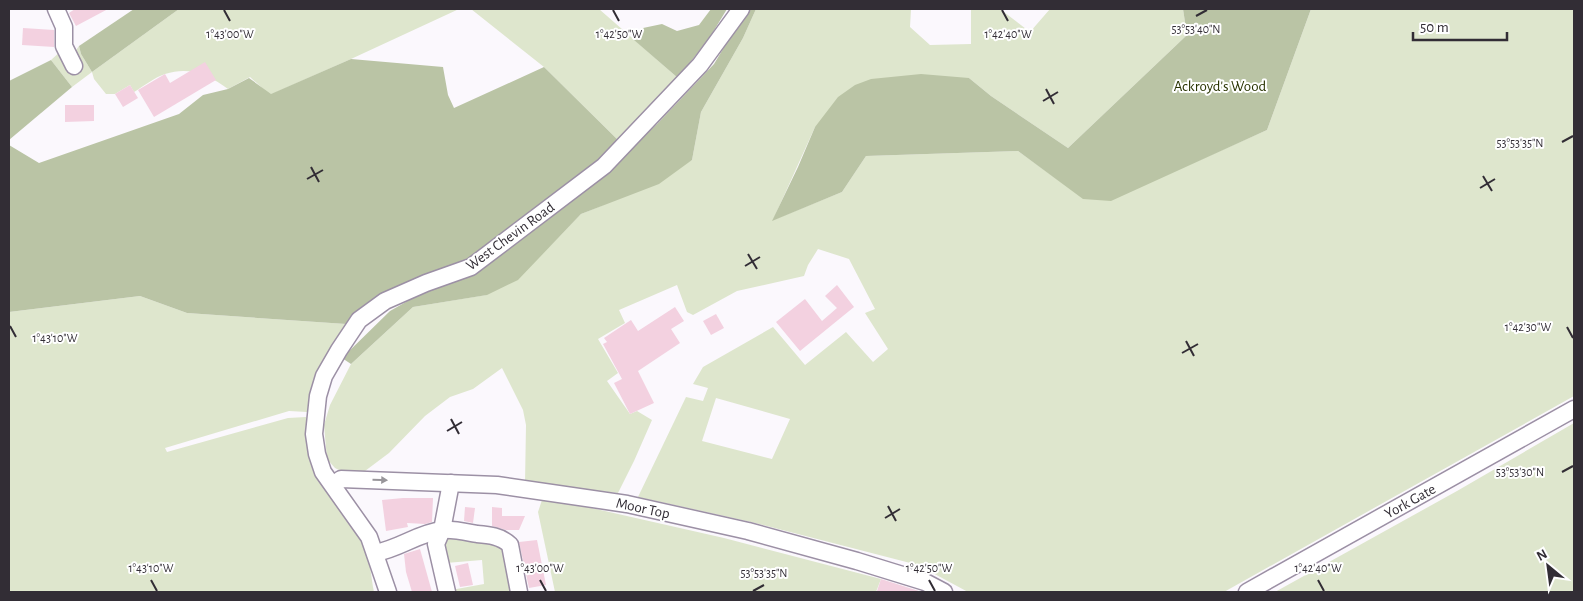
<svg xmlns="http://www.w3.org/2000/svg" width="1583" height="601" viewBox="0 0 1583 601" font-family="'Alegreya Sans',sans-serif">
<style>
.green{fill:#dee6cd;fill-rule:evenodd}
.forest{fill:#bac4a5}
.building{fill:#f3d1e0}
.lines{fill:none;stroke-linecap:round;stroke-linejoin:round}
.minor-casing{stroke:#9c90a5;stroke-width:19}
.minor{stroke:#fff;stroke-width:16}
.oneway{fill:#98969a}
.ticks{fill:none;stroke:#322d35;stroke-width:2}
.labels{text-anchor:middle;stroke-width:4;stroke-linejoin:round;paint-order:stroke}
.park-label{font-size:15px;fill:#283300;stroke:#fff}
.street-label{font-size:15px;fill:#322d35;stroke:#fff}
.ticks-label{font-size:12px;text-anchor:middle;fill:#322d35;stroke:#fff;stroke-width:4;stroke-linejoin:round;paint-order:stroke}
</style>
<rect width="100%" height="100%" fill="#fbf8fd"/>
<g class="green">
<path d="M179 9H459L351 59 270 95 250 77 228 89C209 75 190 66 165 74 155 77 144 86 134 92L130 85 115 94H106L94 79 92 72 72 87 51 60 61 51 74 53 79 46 81 54 92 72Z"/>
<polygon points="471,9 599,9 678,78 621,143 544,67"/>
<path d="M756 9H911L910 27 930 45 971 44V9H1000L1030 32 1050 9H1183L1187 35 1068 148 991 96 969 78 815 127 773 220 842 192 866 156 1018 151 1083 198 1184 167 1267 130 1311 9H1574V396L1224 592H968L918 565 751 522 638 497 686 397 703 401 708 388 693 384 703 367 773 327 805 365 846 332 873 362 888 349 865 313 875 309 849 259 818 249 808 265 804 276 737 291 693 315 687 312 677 285 619 310 625 323 598 339 618 373 607 381 630 414 637 411 652 420 634 461 618 493 525 483 526 425 523 410 502 368 473 389 450 397 425 416 389 453 365 471H341L335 468 327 459 324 425 330 405 351 364 413 307 486 295 551 245 581 214 601 206 692 160 701 112 743 38ZM716 398 790 419 772 459 702 441Z"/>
<path d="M140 296 187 313 346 324 327 354 318 376 307 412 289 411 165 448 167 452 288 418 306 417C306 451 310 468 330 496 341 512 356 526 364 543 370 556 371 578 374 592H9V312Z"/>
<polygon points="1574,423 1574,592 1275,592 1457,491"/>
<polygon points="543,497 724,538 881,579 876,592 555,592 538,512"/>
<polygon points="449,533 492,541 507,550 515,592 451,592 451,590 484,584 482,560 446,563 445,544"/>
</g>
<g class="forest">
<polygon points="134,9 179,9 92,72 81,54 79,46"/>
<polygon points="711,9 727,9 710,37 678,78 634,40 643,28 662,24 677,31 699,25"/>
<polygon points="747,9 756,9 743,38 701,112 692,160 659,184 581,214 518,280 487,295 413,307 351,364 342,358 390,311 420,294 468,277 564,206 609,169 657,124 714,64"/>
<polygon points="1183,9 1311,9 1267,130 1111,201 1083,199 1018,151 866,156 842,192 772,221 798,167 815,127 838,97 855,85 871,79 921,74 969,78 991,96 1068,148 1187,35"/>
<polygon points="351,59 443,67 448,95 454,108 544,67 621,143 599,166 468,260 436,270 404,284 371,303 346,324 187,313 140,296 9,312 9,145 39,163 179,114 203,95 228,89 249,78 271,94"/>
<polygon points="51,60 72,87 9,140 9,81"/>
</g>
<g class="building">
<polygon points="75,9 108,9 76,26 69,13"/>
<polygon points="23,28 54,30 54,47 22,45"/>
<polygon points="205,62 216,80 154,117 138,90 165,74 170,83"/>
<polygon points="130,85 138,98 123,107 115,94"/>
<polygon points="65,105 94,105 94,121 65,122"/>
<polygon points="837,285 854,307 800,351 776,322 805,299 822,321 837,308 825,296"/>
<polygon points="675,307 684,321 671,329 680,343 638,371 654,403 630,414 614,383 622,379 603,344 607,342 604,338 631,320 638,331"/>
<polygon points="716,314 724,328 711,335 703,321"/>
<polygon points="403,498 433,498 432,522 425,524 407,523 408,527 386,531 382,500"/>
<polygon points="465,507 475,508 473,523 464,521"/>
<polygon points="492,507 502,508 502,516 525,516 519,530 506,530 492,526"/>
<polygon points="537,540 546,585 529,588 519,542"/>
<polygon points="420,549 432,592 412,592 406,572 404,554"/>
<polygon points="468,563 473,585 460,587 455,566"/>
<polygon points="881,579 919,591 919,592 877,591"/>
</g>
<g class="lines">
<g class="minor-casing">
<g id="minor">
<polyline points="56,9 64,27 64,46 74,66"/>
<polyline points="333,485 341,479 497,485 627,504 748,531 857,561 925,582 944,592"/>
<path d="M375 553C399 549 418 533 442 530 453 529 466 532 477 534 489 535 501 536 510 545L519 592"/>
<polyline points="388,592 369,537 323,472 317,454 314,434 318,396 324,376 339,350 359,320 385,301 426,283 471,267 604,166 700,65 741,9"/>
<polyline points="447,592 436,544 442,530 451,483"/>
<polyline points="1247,592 1574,409"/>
</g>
</g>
<use href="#minor" class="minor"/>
</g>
<defs><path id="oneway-solid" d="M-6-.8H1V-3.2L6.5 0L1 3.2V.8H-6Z" transform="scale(1.25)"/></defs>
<use class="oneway" href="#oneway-solid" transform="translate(380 480) rotate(2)"/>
<path class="ticks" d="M224 10 230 21M613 10 619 21M1002 10 1008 21M1196 16 1207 10M1046 89 1054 104M1043 101 1058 92M1562 142 1573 136M311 167 319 182M1483 176 1492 191M307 179 323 170M1480 188 1495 179M748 254 757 269M745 266 760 257M10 326 16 337M1567 327 1573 338M1186 341 1194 356M1182 353 1198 344M451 419 459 434M447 431 462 422M1562 472 1573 466M888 506 896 521M885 518 900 509M151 580 157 591M540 580 546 591M929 580 935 591M1318 580 1324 591M753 591 764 585"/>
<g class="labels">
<g class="park-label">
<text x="1220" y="91">Ackroyd's Wood</text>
</g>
<g class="street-label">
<text transform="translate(510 236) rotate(-36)" y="5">West Chevin Road</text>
<text transform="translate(1410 501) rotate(-29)" y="5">York Gate</text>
<text transform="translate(643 508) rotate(12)" y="5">Moor Top</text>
</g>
</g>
<g class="ticks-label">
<text x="1196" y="33">53°53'40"N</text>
<text x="230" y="38">1°43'00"W</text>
<text x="619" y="38">1°42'50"W</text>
<text x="1008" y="38">1°42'40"W</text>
<text x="1520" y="147">53°53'35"N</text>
<text x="1528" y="331">1°42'30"W</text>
<text x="55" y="342">1°43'10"W</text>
<text x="1520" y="476">53°53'30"N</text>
<text x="151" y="572">1°43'10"W</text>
<text x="540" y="572">1°43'00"W</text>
<text x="929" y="572">1°42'50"W</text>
<text x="1318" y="572">1°42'40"W</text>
<text x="764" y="577">53°53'35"N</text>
</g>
<rect width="1583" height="601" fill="none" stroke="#322d35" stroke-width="20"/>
<g transform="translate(1548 566) rotate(331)" stroke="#ffffff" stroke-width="4" paint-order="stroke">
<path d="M0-4L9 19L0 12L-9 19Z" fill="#322d35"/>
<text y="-8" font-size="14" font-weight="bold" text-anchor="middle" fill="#322d35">N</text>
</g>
<path d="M1413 32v8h94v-8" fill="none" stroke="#322d35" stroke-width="2.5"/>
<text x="1420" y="32" font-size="15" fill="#322d35" stroke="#ffffff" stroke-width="4" paint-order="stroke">50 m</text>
</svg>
